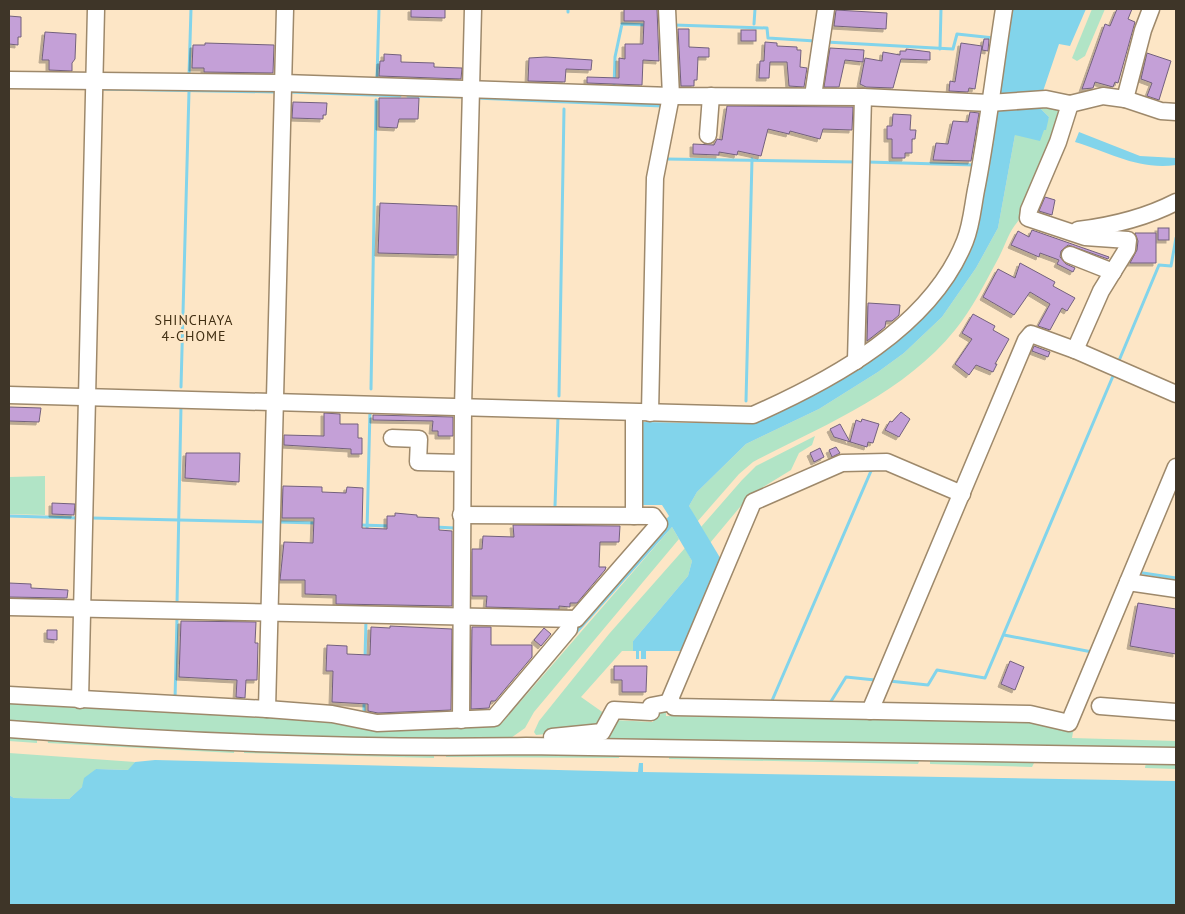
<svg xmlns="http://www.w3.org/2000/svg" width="1185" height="914" viewBox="0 0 1185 914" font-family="'PT Sans',sans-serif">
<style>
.green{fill:#b1e4c6}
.water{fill:#82d4eb}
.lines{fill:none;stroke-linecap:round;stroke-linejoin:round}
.stream{stroke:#82d4eb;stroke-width:3}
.building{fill:#c4a0d7;stroke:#73617d;filter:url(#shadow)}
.minor-casing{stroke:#9e896b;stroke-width:19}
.minor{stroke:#fff;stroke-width:16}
.labels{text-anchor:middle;stroke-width:4;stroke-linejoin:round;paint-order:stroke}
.neighbourhood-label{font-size:14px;letter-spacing:1px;fill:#412f13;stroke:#fde6c6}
</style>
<defs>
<filter id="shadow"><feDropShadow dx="-3" dy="3" stdDeviation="0" flood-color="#0004"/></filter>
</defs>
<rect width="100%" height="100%" fill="#fde6c6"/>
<g class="green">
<polygon points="1092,9 1105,9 1085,56 1077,61 1072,58"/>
<path d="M1042 104 1046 108 1062 110 1022 217C1009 229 1006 244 998 259 985 283 972 309 955 330 903 394 824 425 753 462L739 474 697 522 689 506 697 492 746 444 819 409 878 372 904 353 942 317 976 268 998 228 1015 135 1044 130 1049 117 1038 106Z"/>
<polygon points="815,436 812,445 799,453 791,470 750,495 710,543 701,527 742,480 756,466"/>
<polygon points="45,476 45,515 9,514 9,477"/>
<polygon points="672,527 679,539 534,712 525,728 505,742 419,743 9,725 9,701 328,717 364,729 501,724"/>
<polygon points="685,548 692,561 688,576 633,641 633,651 622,651 581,697 608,716 597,729 536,735 534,732 539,721 609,634"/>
<polygon points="666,711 666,716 1029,721 1073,732 1072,738 1176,741 1176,752 551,743 613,720 653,722 654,713"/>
<polygon points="9,734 37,736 37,743 9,741"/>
<polygon points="47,737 235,746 234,753 48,743"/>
<polygon points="244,747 434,751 434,758 244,753"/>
<polygon points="446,751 620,751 619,758 446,757"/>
<polygon points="669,752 920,759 918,764 669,759"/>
<polygon points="9,753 135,762 129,770 96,769 82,787 69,799 14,798 9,795"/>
<polygon points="930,757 1036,759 1032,767 930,764"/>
<polygon points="1146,761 1176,762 1176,769 1145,768"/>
</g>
<g class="water">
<polygon points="1013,9 1086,9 1070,46 1059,44 1038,106 1049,117 1046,130 1044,130 1040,141 1015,135 998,228 976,268 942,317 904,353 878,372 819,409 746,444 697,492 689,506 722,561 684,651 646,651 646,659 641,659 641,651 639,651 639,659 636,659 636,651 633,651 633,641 688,576 692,561 672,527 575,636 507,717 505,715 575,626 669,516 662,505 642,505 639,502 643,422 752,424 809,397 887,349 934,304 971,251 975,236 996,111 1011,110 1011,94 1000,94"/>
<path d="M1079 132 1140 156 1176 158V165C1138 170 1111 153 1075 142Z"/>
<polygon points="155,760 638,772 639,763 643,763 643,772 1176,781 1176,905 9,905 9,795 14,798 69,799 82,787 84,778 96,769 128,770 135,762"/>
</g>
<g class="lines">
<g class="stream">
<polyline points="568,12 568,9"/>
<polyline points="754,24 755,9"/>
<polyline points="674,25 767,28 768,38 815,41"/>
<polyline points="826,42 953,49 957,34 994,38"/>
<polyline points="940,49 941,9"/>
<polyline points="189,75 191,9"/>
<polyline points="377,78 379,9"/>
<polyline points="614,87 615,57 622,24 647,25"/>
<polyline points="101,89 277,92"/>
<polyline points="289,92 400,96"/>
<polyline points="408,96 465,97"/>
<polyline points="476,98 662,106 661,109"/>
<polyline points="666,159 856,162"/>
<polyline points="867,162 975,165"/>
<polyline points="1118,363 1159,265 1171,266 1176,238"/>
<polyline points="181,387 189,91"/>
<polyline points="371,389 376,100"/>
<polyline points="559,396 564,109"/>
<polyline points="746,401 752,159"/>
<polyline points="555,506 558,416"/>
<polyline points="9,516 78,518"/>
<polyline points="91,518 267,522"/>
<polyline points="279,522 316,523"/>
<polyline points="360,525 391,526"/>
<polyline points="435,527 454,528"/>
<polyline points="367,531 370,410"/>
<polyline points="1143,573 1176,578"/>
<polyline points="177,604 181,406"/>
<polyline points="1004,635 1092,652"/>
<polyline points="365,658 366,620"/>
<polyline points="889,681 928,685 937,670 985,678 1113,376"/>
<polyline points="175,700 177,617"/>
<polyline points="771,703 871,471"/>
<polyline points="830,703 846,677 875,680"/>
<polyline points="364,711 364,701"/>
</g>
</g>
<g class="building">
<polygon points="411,9 445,9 445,18 411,17"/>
<polygon points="624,9 657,9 659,61 643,60 642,85 587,83 587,77 619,78 619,58 625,59 625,44 643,44 644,21 624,21"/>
<polygon points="1117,9 1132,9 1128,19 1135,22 1118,83 1115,82 1113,87 1095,82 1093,88 1082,89 1105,24 1110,26"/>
<polygon points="836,10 887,13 886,29 834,26"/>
<polygon points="9,16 21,17 21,37 18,37 18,45 9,44"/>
<polygon points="678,29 689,29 689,47 709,48 709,57 698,57 697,80 694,80 694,86 681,86"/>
<rect x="741" y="30" width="15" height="11"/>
<polygon points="45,32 76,34 75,59 72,63 72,71 49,70 49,60 42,60"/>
<polygon points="984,39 989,39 988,51 982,50"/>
<polygon points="765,42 777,43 777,46 797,47 797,50 801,50 800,67 807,68 804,87 789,86 787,62 770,62 769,78 759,78 760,61 764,61"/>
<polygon points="205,43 274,45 273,73 204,72 204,68 192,68 193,45 205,45"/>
<polygon points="961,43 982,46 975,89 969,88 968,92 949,91 950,81 955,82"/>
<polygon points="830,48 864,50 863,62 845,60 839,87 824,87"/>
<polygon points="906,49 930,52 930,60 901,59 893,88 866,87 860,84 865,58 882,61 883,52 900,55 900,51 906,51"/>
<polygon points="1147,53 1171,61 1159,100 1147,96 1152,83 1141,79"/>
<polygon points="384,54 401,55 401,62 434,63 434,67 462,68 461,79 379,76 380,61 384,61"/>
<polygon points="546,57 592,60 591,70 566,69 565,82 528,81 529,58"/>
<polygon points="379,98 419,98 418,119 399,119 397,128 379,127"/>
<polygon points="293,102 327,103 326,115 323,115 323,119 292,118"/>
<polygon points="727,106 853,107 852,130 823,129 820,139 790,131 789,134 768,129 761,156 738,151 737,155 719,152 719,155 693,154 693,144 714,145 717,139 722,140"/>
<polygon points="970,112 979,113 971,161 933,160 936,143 948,144 953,121 968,122"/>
<polygon points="893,114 911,115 910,130 916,130 915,139 912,139 912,153 905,153 905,158 892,158 892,139 887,139 887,126 892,126"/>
<polygon points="1045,197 1055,200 1052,215 1039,211"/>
<polygon points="380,203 457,206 457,255 378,253"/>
<rect x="1158" y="228" width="11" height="12"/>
<polygon points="1032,230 1109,257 1108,259 1068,245 1061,251 1060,257 1066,264 1075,268 1073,272 1057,264 1059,260 1040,253 1039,257 1011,245 1018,231 1029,237"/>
<polygon points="1135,233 1156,233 1156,263 1130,263 1137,250 1138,241"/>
<polygon points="1020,263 1055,282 1053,286 1075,298 1067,311 1062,308 1050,330 1038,326 1050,304 1030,292 1014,315 983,297 998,269 1015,278"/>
<polygon points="868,303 900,305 899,315 892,321 886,321 885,327 867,341"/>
<polygon points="973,314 995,326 993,330 1009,339 995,364 997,364 993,372 976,365 969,375 955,364 972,339 962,333"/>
<polygon points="1034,346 1050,352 1048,357 1032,351"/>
<polygon points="9,407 41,408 39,422 9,421"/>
<polygon points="901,412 910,419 899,437 885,430 890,421 892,422"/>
<polygon points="324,413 340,414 340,424 358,424 358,438 362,438 362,454 351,454 351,449 284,445 284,435 324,436"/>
<polygon points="373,415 453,417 453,436 438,436 438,431 432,431 433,421 373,420"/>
<polygon points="862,419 879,424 873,443 868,442 867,447 834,437 830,429 840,424 850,442 856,420 861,422"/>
<polygon points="836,447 840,453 832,457 829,450"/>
<polygon points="820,448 824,457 814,462 810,453"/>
<polygon points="186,453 240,453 239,482 185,478"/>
<polygon points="283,486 322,487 322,492 346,493 347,487 363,488 362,528 387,529 387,516 395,516 395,513 417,515 417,517 439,518 439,530 452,531 452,606 336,604 336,595 305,594 305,580 280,580 284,542 313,543 314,518 282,518"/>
<polygon points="52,503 75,504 74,515 52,514"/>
<polygon points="513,525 620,526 619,542 600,542 599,567 606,567 605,570 577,603 570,603 570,607 559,606 559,609 486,607 487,596 472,596 472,549 482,549 483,536 514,537"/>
<polygon points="9,583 31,584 31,588 68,590 67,598 9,597"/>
<polygon points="1138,603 1176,609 1176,654 1130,646"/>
<polygon points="181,621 256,622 255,643 258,643 257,680 246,680 245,698 236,697 237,680 179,677"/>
<polygon points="390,626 452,629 451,710 378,713 368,711 368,704 332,702 333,671 326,671 327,645 347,646 347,654 370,655 371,627 390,628"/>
<polygon points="472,627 491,627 491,645 532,645 532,657 495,701 491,701 489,708 471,709"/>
<polygon points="544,628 551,634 541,646 534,640"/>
<polygon points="47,630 57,630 57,640 47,639"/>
<polygon points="1010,661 1024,667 1015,690 1001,684"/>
<polygon points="614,666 647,666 646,692 622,692 622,680 614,680"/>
</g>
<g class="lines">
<g class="minor-casing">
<g id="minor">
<polyline points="9,80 283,83 671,96 863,97 989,103 1046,99 1070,104 1103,96 1125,99 1161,111 1176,112"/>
<polyline points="813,96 826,9"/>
<polyline points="1125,99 1143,30 1151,9"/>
<polyline points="1070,104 1058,142 1029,210 1028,218 1085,237 1128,240 1127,249 1101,291 1075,350"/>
<polyline points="708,135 711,96"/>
<path d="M1078 230C1110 226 1147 217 1176 202"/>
<polyline points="1070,255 1113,272"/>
<polyline points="856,361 863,97"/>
<path d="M9 395 753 415C832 380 931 327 965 241 972 224 973 203 977 185 988 127 995 67 1004 9"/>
<polyline points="650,413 655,178 671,96 667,9"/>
<polyline points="392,438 419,439 418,462 462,463"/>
<polyline points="962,494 887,462 842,463 753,502 670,699 674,707 1030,714 1069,723 1176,467"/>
<polyline points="634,516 634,413"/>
<polyline points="1128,582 1176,589"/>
<polyline points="9,607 576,619 659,524 653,516 461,515"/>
<polyline points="9,695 267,709 332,714 377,723 494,718 569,629 570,619"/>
<polyline points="80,700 96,9"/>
<polyline points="1100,706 1176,712"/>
<polyline points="267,709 285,9"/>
<polyline points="870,711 1026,340 1031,334 1075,350 1176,394"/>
<polyline points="461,720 463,408 473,9"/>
<path d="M9 729C181 742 354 749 526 746L1176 756"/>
<polyline points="552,737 602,732 614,710 651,712 651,706 672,702"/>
</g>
</g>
<use href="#minor" class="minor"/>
</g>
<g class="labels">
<g class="neighbourhood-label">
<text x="194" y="325">SHINCHAYA<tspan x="194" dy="16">4-CHOME</tspan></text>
</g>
</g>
<rect width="1185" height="914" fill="none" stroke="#3e3528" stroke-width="20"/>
</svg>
